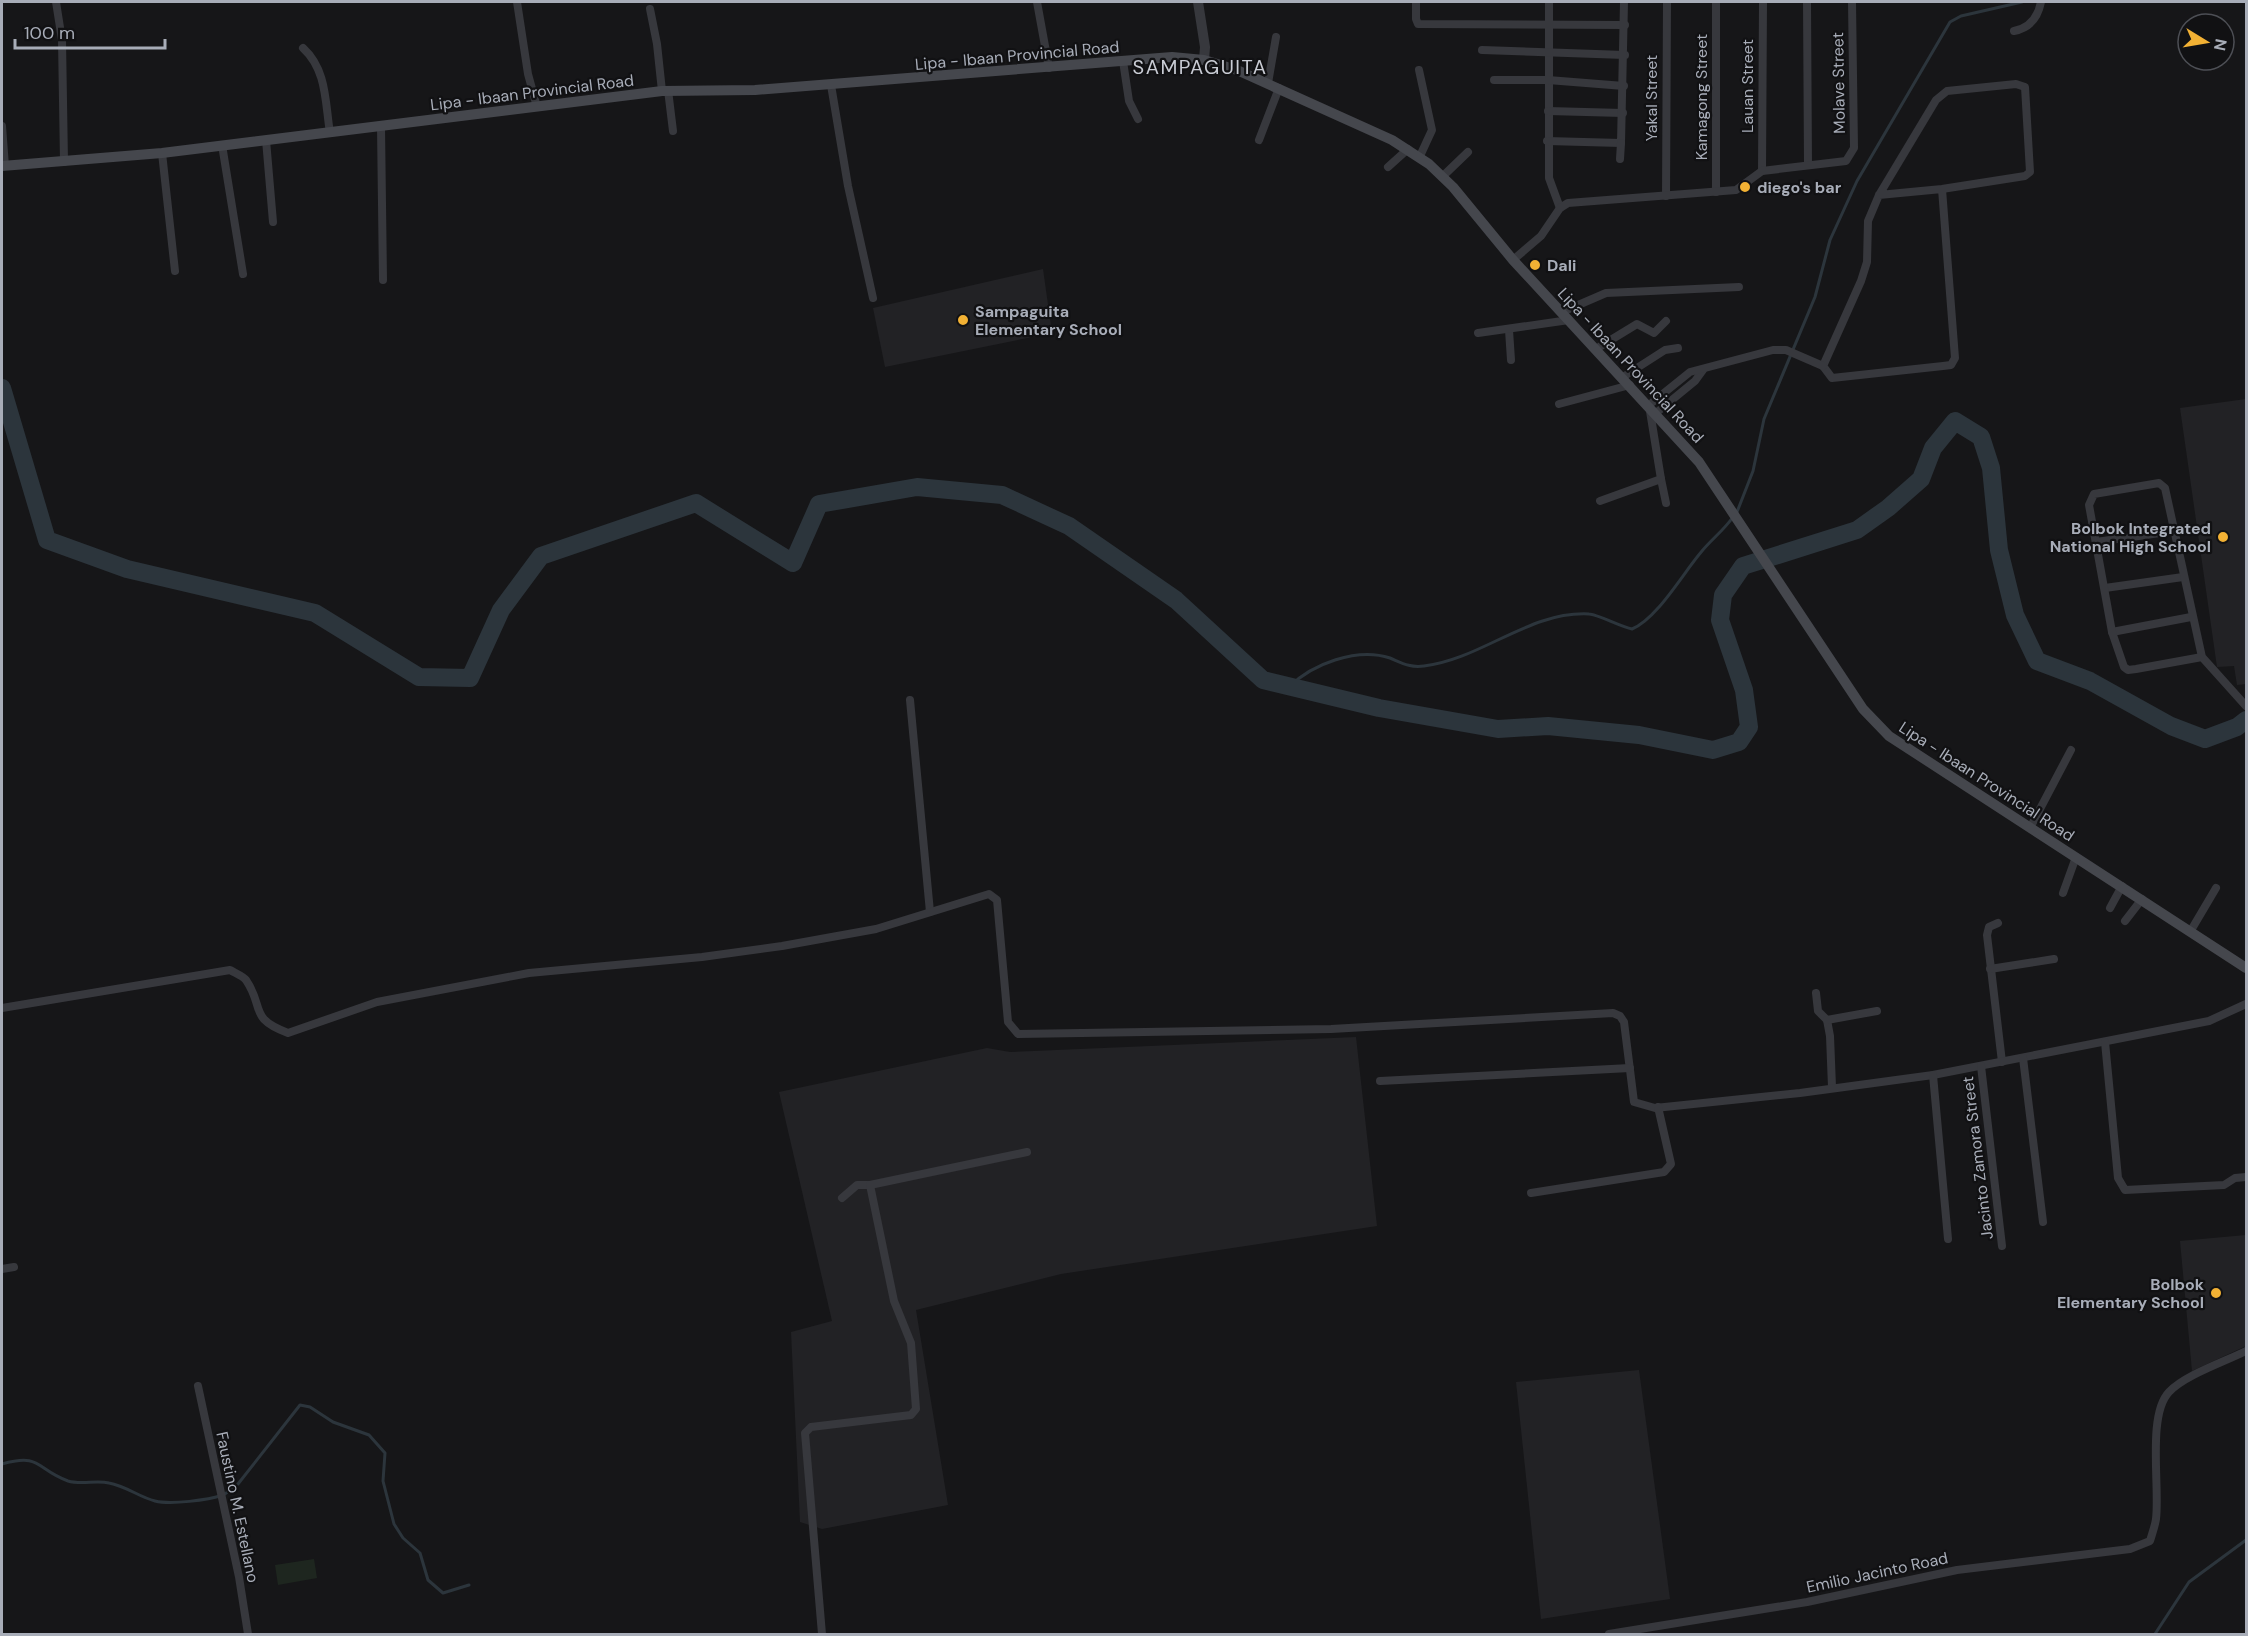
<svg xmlns="http://www.w3.org/2000/svg" width="2248" height="1636" viewBox="0 0 2248 1636" font-family="'DM Sans',sans-serif">
<style>
.built{fill:#222225}
.green{fill:#1e261f}
.lines{fill:none;stroke-linecap:round;stroke-linejoin:round}
.stream{stroke:#2c353c;stroke-width:3}
.river{stroke:#2c353c;stroke-width:18}
.minor{stroke:#37383d;stroke-width:8}
.tertiary{stroke:#37383d;stroke-width:10}
.secondary{stroke:#45474d;stroke-width:10}
.poi-dot{fill:#f2b134;stroke:#111113;stroke-width:2}
.labels{text-anchor:middle;stroke-width:4.5;stroke-linejoin:round;paint-order:stroke}
.street-label{font-size:16px;fill:#a8adb8;stroke:#111113}
.poi-label{font-size:16px;font-weight:bold;fill:#a8adb8;stroke:#111113;text-anchor:start}
.quarter-label{font-size:20px;letter-spacing:1.5px;fill:#c9ccd4;stroke:#111113}
</style>
<rect width="100%" height="100%" fill="#161618"/>
<g class="built">
<polygon points="1043,269 1052,333 885,367 873,308"/>
<polygon points="2246,399 2246,684 2237,685 2234,666 2217,667 2180,408"/>
<polygon points="1356,1037 1377,1226 1061,1274 916,1310 948,1505 822,1529 800,1522 791,1332 832,1321 779,1092 987,1048 1010,1052"/>
<polygon points="2246,1235 2246,1346 2192,1371 2180,1241"/>
<polygon points="1639,1370 1670,1599 1541,1619 1516,1382"/>
</g>
<polygon class="green" points="314,1559 317,1578 278,1585 275,1565"/>
<g class="lines">
<g class="stream">
<polyline points="1737,512 1753,471 1764,419 1815,297 1830,240 1857,181 1950,22 1961,16 2022,2"/>
<path d="M1289 687C1312 664 1357 647 1390 658 1402 663 1410 668 1424 666 1482 659 1529 611 1589 614 1597 614 1621 627 1632 629 1657 619 1683 573 1702 551 1712 539 1724 530 1733 517"/>
<path d="M2 1464C42 1453 35 1469 68 1481 81 1485 96 1480 109 1483 126 1486 139 1497 155 1501 171 1505 208 1500 223 1495 228 1493 233 1487 238 1484L300 1405 310 1407 333 1422 369 1435 385 1453 383 1481 394 1524 403 1538 420 1553 428 1580 443 1593 469 1585"/>
<polyline points="2155,1634 2189,1582 2246,1540"/>
</g>
<polyline class="river" points="2,388 47,540 127,569 315,613 419,677 470,678 501,610 541,556 696,503 793,563 819,504 917,487 1002,495 1069,526 1176,600 1263,680 1379,708 1498,729 1548,726 1639,735 1713,750 1739,742 1749,727 1744,690 1720,620 1723,595 1743,566 1857,530 1888,508 1921,479 1933,448 1955,421 1981,437 1991,468 1999,550 2015,615 2037,661 2090,681 2171,726 2205,739 2237,727 2246,720"/>
<g class="minor">
<polyline points="56,2 62,40 64,162"/>
<polyline points="517,2 528,74 537,107"/>
<polyline points="1037,2 1049,68"/>
<polyline points="1416,2 1416,19 1418,24 1625,25"/>
<polyline points="1549,2 1549,178 1560,208"/>
<polyline points="1716,2 1716,192"/>
<polyline points="1807,2 1808,165"/>
<polyline points="650,9 657,44 662,91"/>
<path d="M2014 31C2030 28 2038 17 2041 2"/>
<path d="M303 48C327 70 325 102 330 133"/>
<polyline points="1482,50 1625,55"/>
<polyline points="1123,61 1129,101 1138,119"/>
<polyline points="1419,70 1432,130 1420,156"/>
<polyline points="1494,80 1548,80 1624,86"/>
<polyline points="1268,83 1276,37"/>
<polyline points="831,85 848,186 873,298"/>
<polyline points="668,90 673,131"/>
<polyline points="1548,111 1623,113"/>
<polyline points="2,126 5,166"/>
<polyline points="381,127 383,280"/>
<polyline points="266,140 273,222"/>
<polyline points="1259,140 1279,88"/>
<polyline points="1547,141 1621,143 1624,2"/>
<polyline points="222,145 243,274"/>
<polyline points="162,153 175,271"/>
<polyline points="1620,159 1621,143"/>
<polyline points="1388,167 1408,149"/>
<polyline points="1762,171 1763,2"/>
<polyline points="1442,177 1468,152"/>
<polyline points="1879,195 1942,189 2025,176 2030,172 2025,87 2016,84 1947,91 1936,100 1879,195 1868,221 1867,262 1861,281 1823,366 1832,378 1943,366 1951,365 1955,358 1942,189"/>
<polyline points="1666,196 1667,2"/>
<polyline points="1513,260 1541,236 1560,208 1568,203 1736,190 1762,171 1846,161 1854,148 1852,2"/>
<polyline points="1562,312 1606,293 1739,287"/>
<polyline points="1509,330 1511,360"/>
<polyline points="1478,333 1569,320"/>
<polyline points="1596,349 1637,324 1654,333 1666,321"/>
<polyline points="1623,377 1665,350 1678,348"/>
<polyline points="1559,404 1630,385"/>
<polyline points="1656,413 1695,381 1703,370"/>
<polyline points="1661,479 1666,503"/>
<polyline points="1600,501 1661,479 1649,405 1690,372 1773,350 1786,350 1823,366"/>
<polyline points="2096,542 2174,531"/>
<polyline points="2105,588 2183,577"/>
<polyline points="2112,632 2191,617"/>
<polyline points="2202,657 2136,669 2128,670 2124,667 2112,632 2089,505 2094,494 2159,483 2165,488 2202,657 2246,706"/>
<polyline points="910,700 930,912"/>
<polyline points="2030,828 2071,750"/>
<polyline points="2063,893 2076,857"/>
<polyline points="2110,908 2122,886"/>
<polyline points="2125,921 2142,899"/>
<polyline points="1998,923 1989,927 1987,935 2002,1062"/>
<polyline points="2190,932 2216,888"/>
<polyline points="1990,969 2054,959"/>
<polyline points="1816,993 1818,1011 1827,1020 1830,1036 1832,1087"/>
<path d="M2 1008 230 970C235 973 243 976 246 980 265 1008 248 1018 288 1033L377 1002 529 973 702 957 782 946 876 929 989 894 997 900 1008 1022 1018 1034 1331 1029 1613 1013 1620 1016 1624 1022 1634 1102 1655 1108 1800 1093 1933 1075 2209 1021 2246 1004"/>
<polyline points="1827,1020 1877,1011"/>
<polyline points="2105,1042 2118,1178 2125,1190 2224,1185 2235,1178 2246,1177"/>
<polyline points="2023,1058 2043,1222"/>
<polyline points="1981,1066 2002,1246"/>
<polyline points="1933,1075 1948,1239"/>
<polyline points="1380,1081 1630,1068"/>
<polyline points="1531,1193 1664,1172 1671,1164 1658,1107"/>
<polyline points="842,1198 857,1185 870,1185"/>
<polyline points="2,1269 14,1267"/>
<polyline points="198,1386 239,1577 248,1634"/>
<polyline points="822,1634 805,1433 811,1427 911,1415 916,1409 911,1343 894,1301 870,1185 1027,1152"/>
<path d="M1609 1634 1807 1602 1957 1570 2130 1549 2150 1541C2152 1534 2155 1526 2156 1519 2160 1487 2147 1415 2169 1392 2185 1375 2224 1362 2246 1351"/>
</g>
<polyline class="tertiary" points="1198,2 1205,47 1204,60"/>
<polyline class="secondary" points="2,166 162,153 662,91 755,90 1172,57 1204,60 1237,70 1392,140 1429,164 1453,187 1513,260 1699,462 1863,709 1889,736 2246,968"/>
</g>
<g class="poi-dot">
<circle cx="1745" cy="187" r="6"/>
<circle cx="1535" cy="265" r="6"/>
<circle cx="963" cy="320" r="6"/>
<circle cx="2223" cy="537" r="6"/>
<circle cx="2216" cy="1293" r="6"/>
</g>
<g class="labels">
<g class="street-label">
<text transform="translate(1017 55) rotate(-5)" y="6">Lipa - Ibaan Provincial Road</text>
<text transform="translate(1838 83) rotate(-91)" y="6">Molave Street</text>
<text transform="translate(1747 86) rotate(-90)" y="6">Lauan Street</text>
<text transform="translate(532 92) rotate(-7)" y="6">Lipa - Ibaan Provincial Road</text>
<text transform="translate(1701 97) rotate(-90)" y="6">Kamagong Street</text>
<text transform="translate(1651 98) rotate(-90)" y="6">Yakal Street</text>
<text transform="translate(1631 365) rotate(47)" y="6">Lipa - Ibaan Provincial Road</text>
<text transform="translate(1987 781) rotate(33)" y="6">Lipa - Ibaan Provincial Road</text>
<text transform="translate(1977 1158) rotate(-97)" y="6">Jacinto Zamora Street</text>
<text transform="translate(238 1507) rotate(78)" y="6">Faustino M. Estellano</text>
<text transform="translate(1877 1572) rotate(-12)" y="6">Emilio Jacinto Road</text>
</g>
<g class="poi-label">
<text x="1757" y="193">diego's bar</text>
<text x="1547" y="271">Dali</text>
<text x="975" y="317">Sampaguita<tspan x="975" dy="18">Elementary School</tspan></text>
<text x="2211" y="534" text-anchor="end">Bolbok Integrated<tspan x="2211" dy="18">National High School</tspan></text>
<text x="2204" y="1290" text-anchor="end">Bolbok<tspan x="2204" dy="18">Elementary School</tspan></text>
</g>
<g class="quarter-label">
<text x="1200" y="74">SAMPAGUITA</text>
</g>
</g>
<rect width="2248" height="1636" fill="none" stroke="#a8adb8" stroke-width="6"/>
<g transform="translate(2206 42) rotate(101)"><circle r="28" fill="#111113" stroke="#4d4f55" stroke-width="1.5"/>
<path d="M0-4.5L10 22L0 15L-10 22Z" fill="#f2b134"/>
<text y="-9" font-size="16" font-weight="bold" text-anchor="middle" fill="#a8adb8">N</text>
</g>
<path d="M15 39v9h150v-9" fill="none" stroke="#a8adb8" stroke-width="3"/>
<text x="24" y="39" font-size="18" fill="#a8adb8" stroke="#111113" stroke-width="4.5" paint-order="stroke">100 m</text>
</svg>
